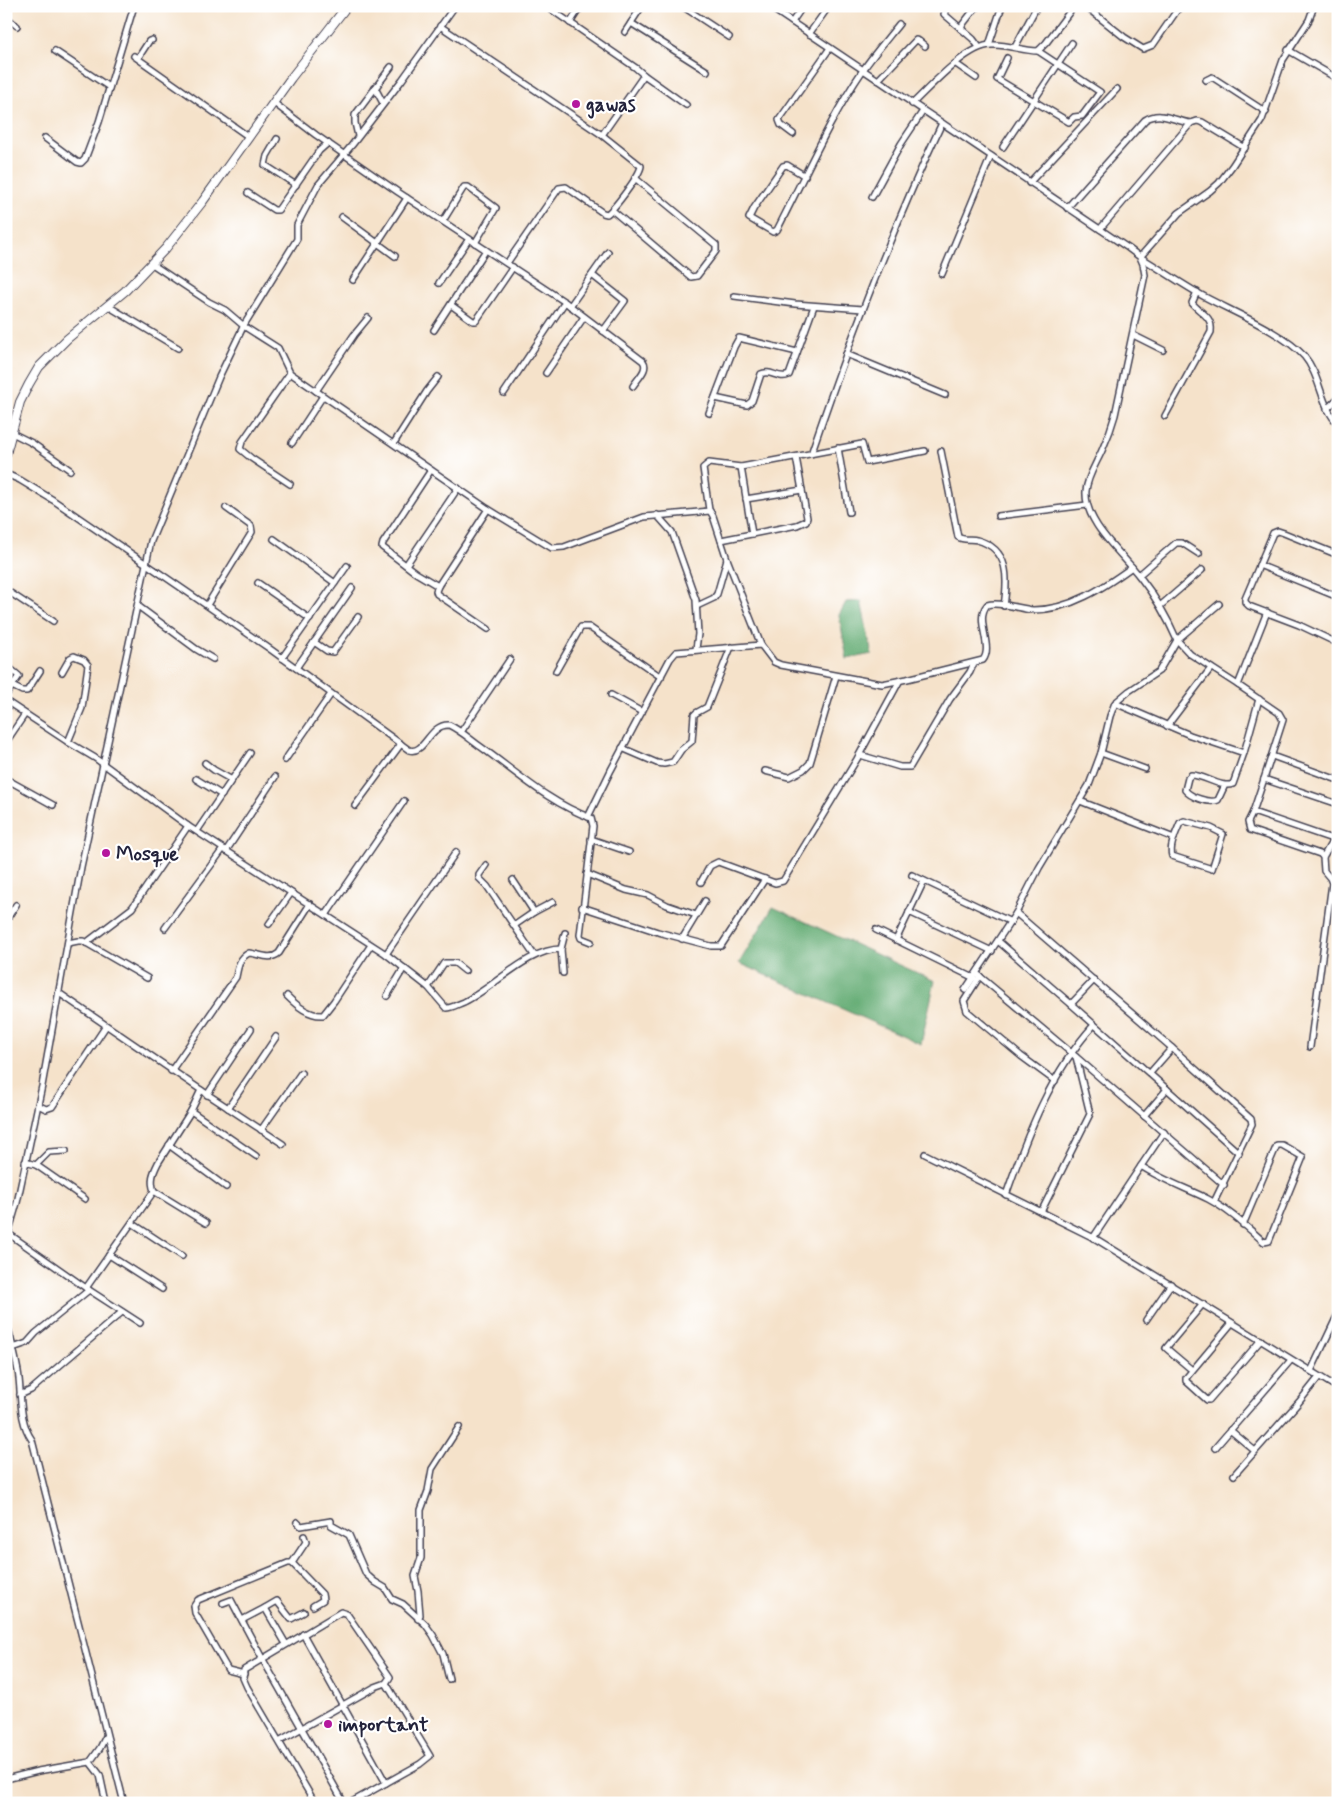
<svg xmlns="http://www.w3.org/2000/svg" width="1344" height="1809" viewBox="0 0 1344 1809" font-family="Mynerve,sans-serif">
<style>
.forest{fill:#64ac73;stroke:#436757}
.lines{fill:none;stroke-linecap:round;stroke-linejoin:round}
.street-casing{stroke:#423f50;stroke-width:8}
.primary-casing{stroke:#423f50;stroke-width:10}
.street{stroke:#fff;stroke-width:5}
.primary{stroke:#fff;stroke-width:8}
.poi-dot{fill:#b5179e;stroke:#fff;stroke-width:2}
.labels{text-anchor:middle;stroke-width:4.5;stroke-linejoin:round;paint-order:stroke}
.poi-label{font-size:20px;font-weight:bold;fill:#22223b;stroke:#fff;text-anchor:start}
</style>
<rect width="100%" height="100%" fill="#fff"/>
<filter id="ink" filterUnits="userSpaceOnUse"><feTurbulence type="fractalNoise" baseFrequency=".02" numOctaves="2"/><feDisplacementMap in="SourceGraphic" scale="10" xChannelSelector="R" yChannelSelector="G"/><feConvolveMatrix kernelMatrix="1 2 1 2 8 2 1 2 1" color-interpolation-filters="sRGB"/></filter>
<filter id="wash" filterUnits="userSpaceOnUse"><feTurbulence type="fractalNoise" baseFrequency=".0096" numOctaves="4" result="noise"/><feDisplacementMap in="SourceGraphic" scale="20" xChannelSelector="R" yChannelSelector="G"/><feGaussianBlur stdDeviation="1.12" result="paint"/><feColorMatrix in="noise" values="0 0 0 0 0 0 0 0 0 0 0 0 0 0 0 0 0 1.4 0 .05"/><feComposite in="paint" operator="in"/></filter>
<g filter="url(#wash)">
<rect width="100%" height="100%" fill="#f5e2ca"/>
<g class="forest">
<polygon points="861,601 872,654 847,659 839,615 846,602"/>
<polygon points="773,907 935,981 921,1044 739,963"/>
</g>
</g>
<g filter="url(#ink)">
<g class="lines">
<g class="street-casing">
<g id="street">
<polyline points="546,6 636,68 644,75"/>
<polyline points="682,6 729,37"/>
<path d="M768 6 1128 248 1140 257 1143 264 1145 275 1115 415C1112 426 1108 437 1103 448 1098 461 1087 476 1086 491 1084 523 1122 553 1140 577 1155 596 1167 617 1177 640L1159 671 1129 691 1115 703 1110 716 1101 753 1089 785 1039 868 1016 913 965 990"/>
<polyline points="947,6 944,14 973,39 979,47"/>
<polyline points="1085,6 1124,37 1143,49 1153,45 1180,6"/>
<path d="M1314 6 1309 20 1283 60 1262 120 1232 166 1219 183 1210 191 1179 213 1140 257C1162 270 1183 285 1205 297 1235 313 1282 332 1304 356 1321 376 1320 405 1338 424"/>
<polyline points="6,17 17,26"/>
<polyline points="792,22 803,6"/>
<polyline points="570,23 581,6"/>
<polyline points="631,23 707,71"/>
<path d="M440 26 602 135 641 166C640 175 615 208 607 214L603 213 566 187 559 188 507 263"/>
<polyline points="961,29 963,24 977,6"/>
<polyline points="625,32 642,6"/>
<polyline points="809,34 829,6"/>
<polyline points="989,45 1002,6"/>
<polyline points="1015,47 1037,6"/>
<polyline points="1288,50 1338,79"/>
<polyline points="55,51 109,87"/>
<polyline points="134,56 249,137"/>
<polyline points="138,58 149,41 152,40"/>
<polyline points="1007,58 997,79 1069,122 1074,117 1082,116 1100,92 1038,51"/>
<polyline points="956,64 976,78"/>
<polyline points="878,80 916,40 919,41 925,46"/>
<polyline points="1206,80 1212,77 1266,112"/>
<polyline points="375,88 383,103"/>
<path d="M274 103 316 135 398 192 565 302 643 361C649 369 638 378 633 386"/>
<path d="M912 104C930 87 967 45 992 45 1008 44 1022 51 1038 51L1046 43 1074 6"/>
<polyline points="793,134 781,125 779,120 830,48"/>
<polyline points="602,135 644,75 686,105"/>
<polyline points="358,136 355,123 355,115 391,67"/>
<polyline points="45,138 77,162 81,163 85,159 99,122 134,6"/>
<polyline points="277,139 267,156 265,165 296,185"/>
<polyline points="1003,147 1072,43"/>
<path d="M805 176 787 165 783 166 754 208 749 218 773 232 777 230C804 178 830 118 863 70 874 54 887 39 899 24"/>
<polyline points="1029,183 1117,89"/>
<polyline points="248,193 274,210 278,210 319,151 328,143"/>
<polyline points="872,197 901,144 923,111"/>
<path d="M1067 208 1145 120C1161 110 1174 121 1191 123"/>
<polyline points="612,210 691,277 697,276 716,251 716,245 635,178"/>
<polyline points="342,217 395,256"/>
<polyline points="443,221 464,187 468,187 496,208 475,243"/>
<polyline points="1100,229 1191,123 1197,121 1202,122 1245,148"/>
<polyline points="152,264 209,302 225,310 245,327 278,348 290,373 488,509 552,548 564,547 644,517 710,511 713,516 727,559 761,645"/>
<polyline points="942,274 991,156"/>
<polyline points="592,275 625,301 603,331"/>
<polyline points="353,280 407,198"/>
<polyline points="439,283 469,239"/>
<polyline points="734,296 795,304 863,309"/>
<polyline points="451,305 473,321 476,321 513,267"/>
<polyline points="108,306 178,348"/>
<polyline points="570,306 608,252"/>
<polyline points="434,330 486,250"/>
<polyline points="1133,335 1163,350"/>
<polyline points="846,354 945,395"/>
<polyline points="290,373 242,442 240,449 251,458 290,484"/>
<polyline points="546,373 584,317"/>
<polyline points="316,391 354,335 368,318"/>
<polyline points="504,393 565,302"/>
<path d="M715 398 747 405 752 401 761 374C770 369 779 380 789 375L814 306"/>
<polyline points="1327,409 1338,398"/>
<polyline points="709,413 734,347 739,338 797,352"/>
<path d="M1165 416 1211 332C1213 316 1200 313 1192 303L1197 292"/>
<polyline points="12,433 32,443 70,470"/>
<polyline points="292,443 323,396"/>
<polyline points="394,443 427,391 438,377"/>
<polyline points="838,448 849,512"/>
<path d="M941 451 958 537C964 541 971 538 977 540 1010 549 1008 579 1004 606"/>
<path d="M811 454C849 342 891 231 942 123"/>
<polyline points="741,467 752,534"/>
<polyline points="431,470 383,543 382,547 416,573 438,586"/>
<path d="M6 474 20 480 53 500 193 596 270 649 409 750C425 755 429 724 449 725 460 730 471 740 481 747 516 772 549 803 591 818L593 826 580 935 581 938 591 942"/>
<polyline points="746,499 802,490"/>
<polyline points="709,510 703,468 709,463 741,467 862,444 867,462 925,451"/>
<polyline points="657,515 672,532 696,600 698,634 696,649"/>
<polyline points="998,516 1087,505"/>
<polyline points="274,539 335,583"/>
<polyline points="721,540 797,525 806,521 807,518 796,457"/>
<polyline points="406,565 458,488"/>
<polyline points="1259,565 1338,597"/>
<polyline points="1139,575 1176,543 1182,543 1199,554"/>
<polyline points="258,583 310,619"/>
<polyline points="6,590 53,621"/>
<polyline points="1219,604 1177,640 1190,654 1238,685"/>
<polyline points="207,605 252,532 251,526 226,508"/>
<polyline points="138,606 196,649 213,659"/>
<polyline points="697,606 714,598 717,594 727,559"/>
<polyline points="1160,606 1202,570"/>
<polyline points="488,629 437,594 436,591 438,586 488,509"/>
<polyline points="314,642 327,651 333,652 358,617"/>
<polyline points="1335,642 1299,625 1249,606 1245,602 1245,599 1273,533 1278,531 1284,533 1338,555"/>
<polyline points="282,658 347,566"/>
<polyline points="6,665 19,676 12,686"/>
<polyline points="296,668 352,588"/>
<polyline points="556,671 581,627 589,627 661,677"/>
<polyline points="62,672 70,658 74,656 84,660 88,665 82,708 68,742"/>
<polyline points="6,695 12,686 22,691 27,691 40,671"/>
<polyline points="611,695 642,712"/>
<path d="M6 701 68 742 95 758 188 826 386 954 428 987 446 1008C452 1008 458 1004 464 1002 495 987 528 949 561 949"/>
<polyline points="1115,703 1190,735 1244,753 1259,699"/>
<polyline points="1167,726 1211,668"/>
<polyline points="461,732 510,659"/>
<polyline points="6,742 25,714"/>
<polyline points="622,748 657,763 664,764 673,762 681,750 692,741 694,715 696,713 707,707 731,647"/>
<polyline points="1101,753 1145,769"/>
<polyline points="860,755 900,767 910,767 950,699 970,672 974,663"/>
<polyline points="1272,756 1338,780"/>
<polyline points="285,760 331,694"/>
<polyline points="205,763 214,770 232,780"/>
<polyline points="765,771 789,777 803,770 810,763 836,676"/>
<polyline points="6,779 53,805"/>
<polyline points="196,779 222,795"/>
<polyline points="1264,779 1283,720 1279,713 1238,685 1267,612"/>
<path d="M1225 785 1218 800C1210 804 1190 797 1185 790L1188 778 1191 775C1205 775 1221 789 1233 784L1244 753"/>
<polyline points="1080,801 1174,838"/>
<polyline points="1338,804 1264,779 1253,812 1338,841"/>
<polyline points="355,806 401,744"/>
<polyline points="1253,812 1248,822 1250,830 1320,854 1323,857 1324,871 1330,878 1332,883 1310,1047"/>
<path d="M588 817 611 770 670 659 676 652 761 645 774 662 781 665 882 684 907 679 983 660C994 646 974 620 987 605 998 601 1020 609 1033 610 1070 610 1103 588 1132 567"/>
<path d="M1184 821 1211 828 1223 834 1212 869 1172 856C1169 846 1176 833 1180 823Z"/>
<polyline points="197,831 250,753"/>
<polyline points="591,839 629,852"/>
<polyline points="226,851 275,777"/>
<polyline points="1323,857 1333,840 1338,826"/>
<polyline points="486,865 479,875 479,878 487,886 534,955"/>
<polyline points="587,874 626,890 648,895 667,905 696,915"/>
<polyline points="912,875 1011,922"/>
<polyline points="513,880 534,912"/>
<polyline points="701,882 710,866 718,862 775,883 783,881 857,759 900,680"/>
<polyline points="582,907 658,932 711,946 721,946 765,879"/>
<polyline points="909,912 992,951"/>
<polyline points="1016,913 1172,1048 1251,1119 1252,1124 1214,1202"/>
<polyline points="326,915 404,801"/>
<polyline points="6,920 16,905"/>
<polyline points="269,924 291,893"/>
<polyline points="515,925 534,912 553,902"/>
<polyline points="165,928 223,849"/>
<polyline points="876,930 974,978"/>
<polyline points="682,939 705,901"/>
<polyline points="896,940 924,881"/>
<polyline points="998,941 1071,1004 1239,1153"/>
<polyline points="68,943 78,941 83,941 147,978"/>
<polyline points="86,943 132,908 188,826"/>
<polyline points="386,954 456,852"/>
<polyline points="563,973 561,949 565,933"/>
<polyline points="977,974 1075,1056 1224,1185"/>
<polyline points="980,976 964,1001 967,1011 1021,1056 1055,1081"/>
<polyline points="428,987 444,963 455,963 465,971"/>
<polyline points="59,993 201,1090 283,1144"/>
<path d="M287 996C297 1006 309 1016 323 1015L334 1001 371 945"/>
<polyline points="387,996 404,968"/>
<polyline points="1071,1004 1094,980"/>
<path d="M171 1071 236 977C238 967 239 958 249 953 260 954 270 961 279 953L310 904"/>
<polyline points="1150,1073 1172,1048"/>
<path d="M201 1090 191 1111 158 1163C153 1173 150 1180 154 1191L206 1223"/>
<polyline points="207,1095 251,1029"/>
<polyline points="38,1105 46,1109 52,1107 106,1026"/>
<polyline points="228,1108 276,1037"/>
<polyline points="191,1111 256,1156"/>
<polyline points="1144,1116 1167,1089"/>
<polyline points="261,1130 301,1073"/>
<path d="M1164 1132 1141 1166C1162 1180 1186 1188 1208 1199 1229 1210 1247 1227 1264 1242L1269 1241 1303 1157 1282 1145H1277L1243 1225"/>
<polyline points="169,1145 226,1187"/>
<polyline points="925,1154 1096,1239 1338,1388"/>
<polyline points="25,1162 36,1165 85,1199"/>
<polyline points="36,1165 49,1152 66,1151"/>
<path d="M1006 1195C1027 1135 1051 1072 1094 1025"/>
<polyline points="1041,1212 1090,1114 1076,1057"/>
<polyline points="132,1223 182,1256"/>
<polyline points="9,1234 86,1288 140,1323"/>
<polyline points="1093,1238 1141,1166"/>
<polyline points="6,1241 17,1203 42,1086 81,867 151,541 219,377 244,325 297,239 297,225 318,185 352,145 402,80 455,6"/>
<polyline points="109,1255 162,1289"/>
<polyline points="86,1288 154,1191"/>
<polyline points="1146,1320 1171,1284"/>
<path d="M6 1322C11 1338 15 1355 18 1371 22 1394 18 1420 32 1440L124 1803"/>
<polyline points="1232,1323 1186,1378 1186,1381 1207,1400 1209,1400 1261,1340"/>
<polyline points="13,1348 27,1343 36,1333 89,1290"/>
<polyline points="1192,1370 1166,1348 1203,1304"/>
<polyline points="1311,1371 1338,1314"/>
<polyline points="20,1395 31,1390 122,1312"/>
<polyline points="1230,1430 1255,1451"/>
<polyline points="1215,1448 1291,1360"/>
<polyline points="1234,1475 1299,1402 1319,1377"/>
<polyline points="297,1522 301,1526 331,1521 331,1525 349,1535 366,1574 375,1582 385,1588 392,1599 403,1604 425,1624 433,1635 443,1654 449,1679"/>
<polyline points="292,1563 306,1542 304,1536"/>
<polyline points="223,1603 231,1600 262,1658 344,1803"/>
<polyline points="265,1608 277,1601 291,1619 304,1612"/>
<polyline points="418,1619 420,1615 418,1591 415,1576 421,1558 421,1510 428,1491 432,1469 459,1427"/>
<polyline points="242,1620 265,1608 286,1644"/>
<polyline points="303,1634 386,1783"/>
<polyline points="244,1674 228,1670 195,1613 194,1606 198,1600 288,1563 292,1563 322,1594 323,1600 313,1606"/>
<polyline points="279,1741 375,1687 386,1683 390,1677 347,1614 341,1612 244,1670 243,1678 247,1687 315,1803"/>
<polyline points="90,1762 100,1775 106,1803"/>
<polyline points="6,1779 38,1771 90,1762 100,1748 106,1736"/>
<polyline points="350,1803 420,1764 430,1756 386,1683"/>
</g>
</g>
<g class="primary-casing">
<polyline id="primary" points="6,454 20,402 29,384 39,367 67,339 125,291 166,248 203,201 291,78 347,6"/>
</g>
<use href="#street" class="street"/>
<use href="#primary" class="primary"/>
</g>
</g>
<g class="poi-dot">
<circle cx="576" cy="104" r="5"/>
<circle cx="106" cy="853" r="5"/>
<circle cx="328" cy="1724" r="5"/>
</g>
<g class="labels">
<g class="poi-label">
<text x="586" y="111">gawas</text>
<text x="116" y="860">Mosque</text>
<text x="338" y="1731">important</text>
</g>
</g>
<rect width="1344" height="1809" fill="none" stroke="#fff" stroke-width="25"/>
</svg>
